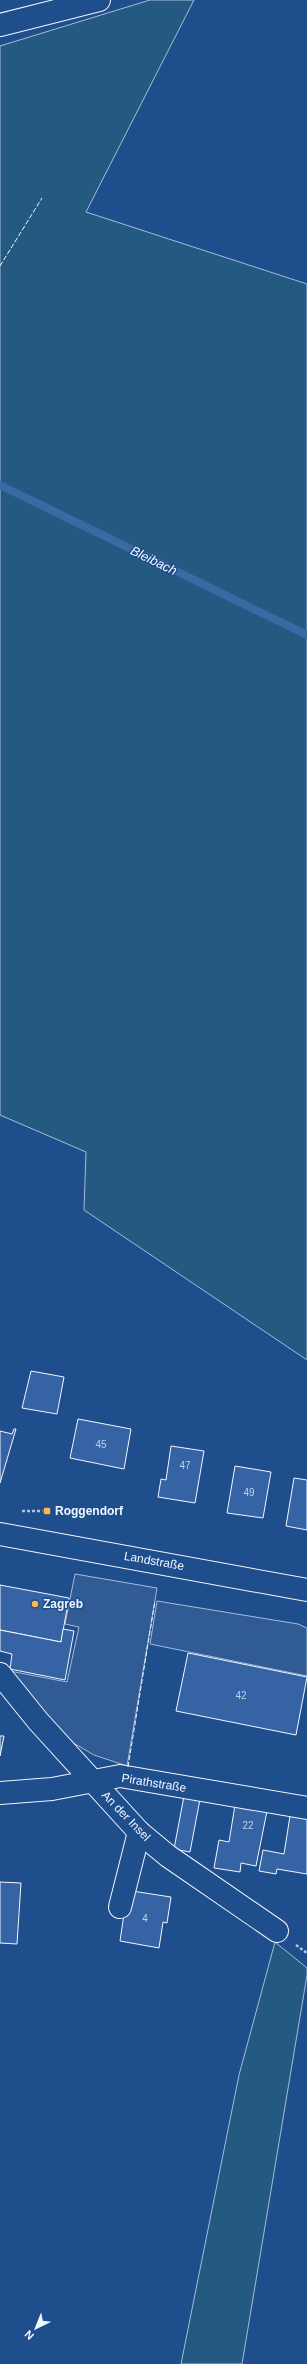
<svg xmlns="http://www.w3.org/2000/svg" width="307" height="2364" viewBox="0 0 307 2364" font-family="Helvetica,sans-serif">
<style>
.green{fill:#245a82;stroke:#a8bbd7}
.parking{fill:#305b95;stroke:#a8bbd7}
.lines{fill:none;stroke-linecap:round;stroke-linejoin:round}
.stream{stroke:#3b69a3;stroke-width:8}
.building{fill:#3563a3;stroke:#f2f6ff}
.minor-casing{stroke:#f2f6ff;stroke-width:24}
.major-casing{stroke:#f2f6ff;stroke-width:24}
.path{stroke:#b3c4dc;stroke-width:2.5;stroke-dasharray:3 2;stroke-linecap:butt}
.minor{stroke:#1f4e8c;stroke-width:22}
.major{stroke:#1f4e8c;stroke-width:22}
.fence{stroke:#f2f6ff;stroke-width:1;stroke-dasharray:5 2;stroke-linecap:butt}
.poi-dot{fill:#ffb74d;stroke:#1f4e8c;stroke-width:1.5}
.labels{text-anchor:middle;stroke-width:3;stroke-linejoin:round;paint-order:stroke}
.number-label{font-size:10px;fill:#c3d1e8}
.poi-label{font-size:12px;font-weight:bold;fill:#f2f6ff;stroke:#1f4e8c;text-anchor:start}
.street-label{font-size:12px;fill:#f2f6ff;stroke:#1f4e8c}
.water-label{font-size:13px;font-style:italic;fill:#f2f6ff;stroke:#1f4e8c}
</style>
<rect width="100%" height="100%" fill="#1f4e8c"/>
<g class="green">
<polygon points="150,0 194,0 86,212 307,284 307,1360 84,1210 86,1152 0,1115 0,46"/>
<polygon points="275,1942 307,1968 307,1975 242,2364 181,2364 239,2075"/>
</g>
<g class="parking">
<polygon points="75,1574 157,1588 127,1766 94,1755 75,1744 46,1716 10,1671 67,1682 79,1627 65,1624"/>
<polygon points="157,1601 298,1624 307,1628 307,1676 150,1644"/>
</g>
<g class="lines">
<polyline class="stream" points="0,485 307,635"/>
</g>
<g class="building">
<polygon points="31,1371 64,1377 57,1414 22,1408"/>
<polygon points="78,1419 131,1429 124,1469 70,1458"/>
<polygon points="14,1429 16,1429 0,1483 0,1431 12,1434"/>
<polygon points="171,1446 204,1451 195,1503 158,1497 161,1479 166,1480"/>
<polygon points="235,1466 271,1472 263,1518 227,1513"/>
<polygon points="294,1478 307,1480 307,1530 286,1526"/>
<polygon points="0,1585 69,1598 61,1642 0,1630"/>
<polygon points="63,1629 74,1631 65,1680 10,1669 12,1654 0,1651 0,1630 61,1642"/>
<polygon points="188,1653 307,1677 296,1735 176,1711"/>
<polygon points="0,1736 4,1736 0,1756"/>
<polygon points="184,1796 200,1799 190,1852 174,1849"/>
<polygon points="235,1805 267,1811 256,1866 241,1863 240,1872 214,1868 219,1840 229,1842"/>
<polygon points="290,1816 307,1819 307,1874 277,1869 276,1874 259,1871 263,1850 284,1854"/>
<polygon points="0,1882 21,1883 17,1944 0,1943"/>
<polygon points="132,1891 171,1897 167,1923 163,1922 159,1948 120,1941 124,1914 128,1915"/>
</g>
<g class="lines">
<g class="minor-casing">
<g id="minor">
<polyline points="0,1674 38,1721 139,1832 168,1856 277,1931"/>
<polyline points="0,1793 52,1789 120,1776 307,1808"/>
<polyline points="120,1907 139,1832"/>
</g>
</g>
<g class="major-casing">
<g id="major">
<polyline points="0,25 99,0"/>
<polyline points="0,1534 307,1590"/>
</g>
</g>
<g class="path">
<polyline points="22,1511 47,1511"/>
<polyline points="296,1945 307,1953"/>
</g>
<use href="#minor" class="minor"/>
<use href="#major" class="major"/>
<g class="fence">
<polyline points="0,266 42,198"/>
<polyline points="128,1767 155,1601"/>
</g>
</g>
<g class="poi-dot">
<rect x="43" y="1507" width="8" height="8" rx="2"/>
<circle cx="35" cy="1604" r="4"/>
</g>
<g class="labels">
<g class="number-label">
<text x="101" y="1448">45</text>
<text x="185" y="1469">47</text>
<text x="249" y="1496">49</text>
<text x="241" y="1699">42</text>
<text x="248" y="1829">22</text>
<text x="145" y="1922">4</text>
</g>
<g class="poi-label">
<text x="55" y="1515">Roggendorf</text>
<text x="43" y="1608">Zagreb</text>
</g>
<g class="street-label">
<text transform="translate(154 1561) rotate(10)" y="4">Landstraße</text>
<text transform="translate(154 1783) rotate(9)" y="4">Pirathstraße</text>
<text transform="translate(126 1816) rotate(46)" y="4">An der Insel</text>
</g>
<g class="water-label">
<text transform="translate(154 560) rotate(26)" y="5">Bleibach</text>
</g>
</g>
<g transform="translate(36 2328) rotate(223)" stroke="#1f4e8c" stroke-width="3" paint-order="stroke">
<path d="M0-3L7 15L0 10L-7 15Z" fill="#f2f6ff"/>
<text y="-6" font-size="11" font-weight="bold" text-anchor="middle" fill="#f2f6ff">N</text>
</g>
</svg>
